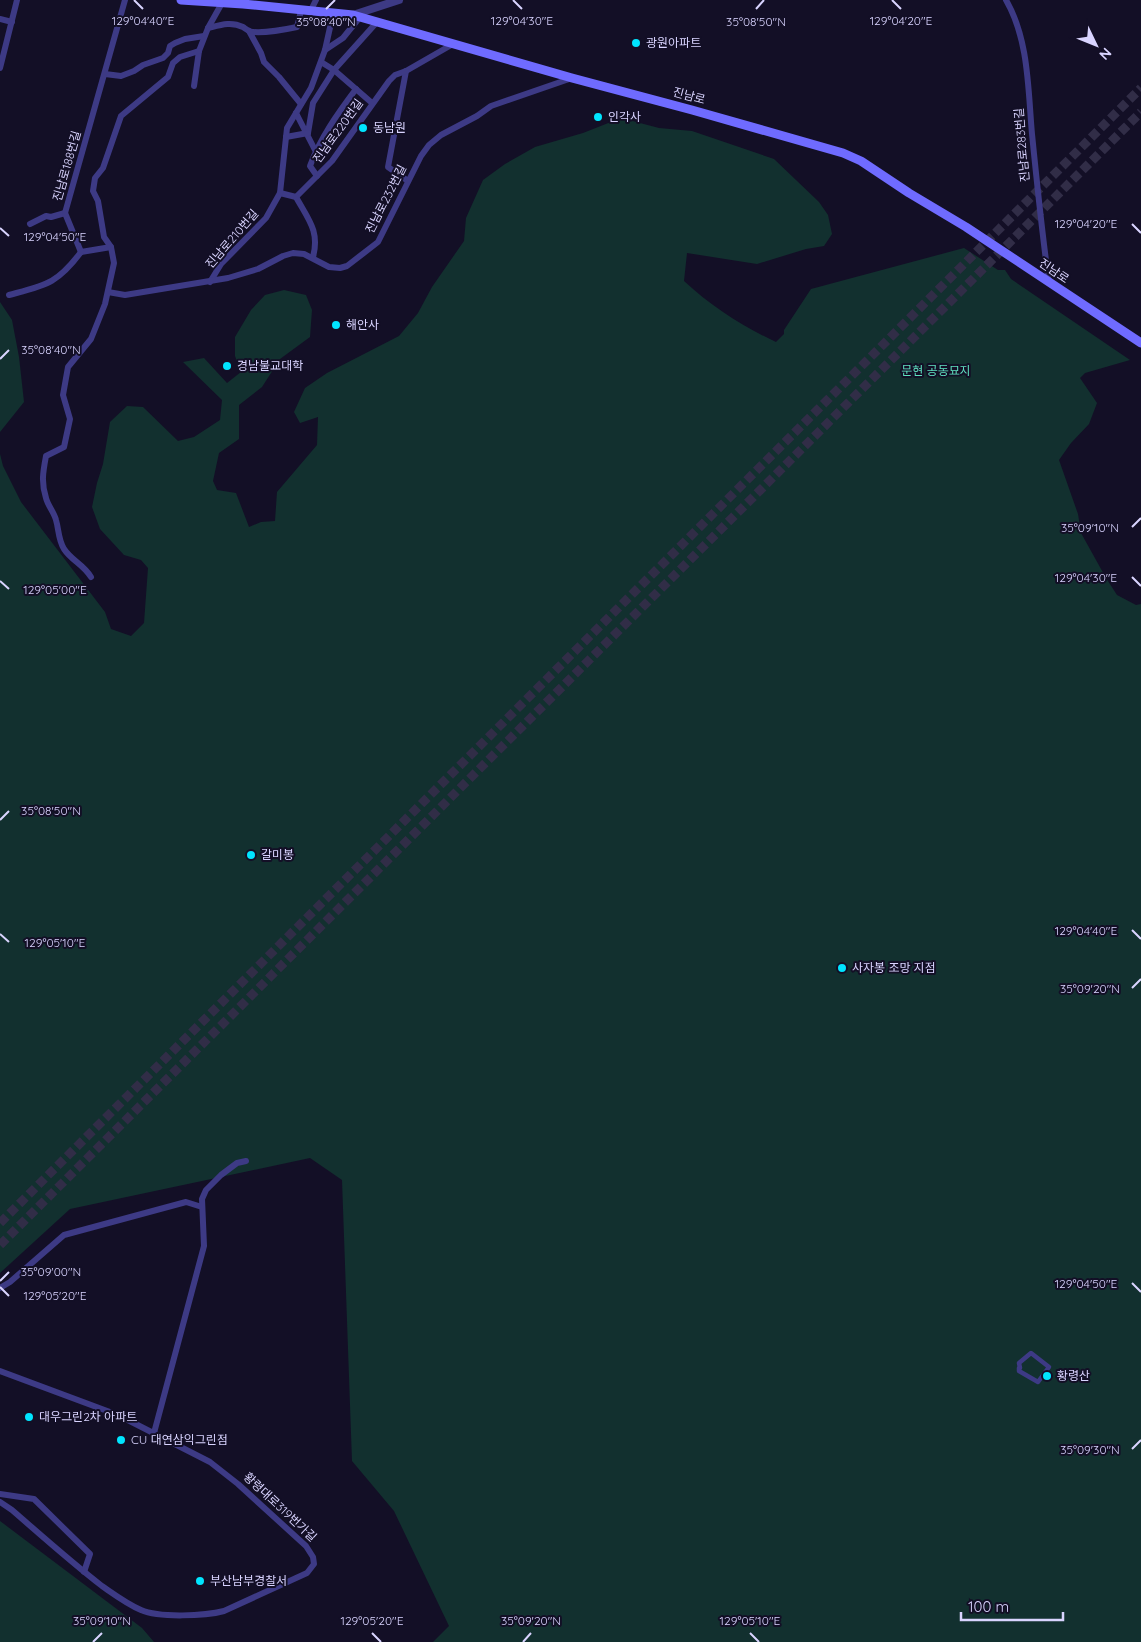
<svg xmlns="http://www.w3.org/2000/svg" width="1141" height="1642" viewBox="0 0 1141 1642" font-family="Quicksand,'Noto Sans KR',sans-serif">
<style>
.green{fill:#12302f}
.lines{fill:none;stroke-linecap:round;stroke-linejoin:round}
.secondary-tunnel{stroke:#312d47;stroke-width:9;stroke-dasharray:9 4.5;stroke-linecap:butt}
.pedestrian{stroke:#3d3a85;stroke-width:4.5}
.minor{stroke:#3d3a85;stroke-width:6}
.tertiary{stroke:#3d3a85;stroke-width:8}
.secondary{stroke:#6f6bff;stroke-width:9}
.ticks{fill:none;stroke:#d9d4ff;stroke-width:2}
.poi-dot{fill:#00e5ff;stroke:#130f26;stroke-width:2}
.labels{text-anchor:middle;stroke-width:4;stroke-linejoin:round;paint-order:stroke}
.poi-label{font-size:12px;fill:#d9d4ff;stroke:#130f26;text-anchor:start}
.street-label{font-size:12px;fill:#d9d4ff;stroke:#130f26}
.park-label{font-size:12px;fill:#5fe0c0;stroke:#130f26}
.ticks-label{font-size:12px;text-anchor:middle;fill:#d9d4ff;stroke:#130f26;stroke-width:4;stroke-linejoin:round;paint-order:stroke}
</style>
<rect width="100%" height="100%" fill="#130f26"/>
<g class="green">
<path d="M621 118 659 128 692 131 774 159 819 202 828 215 832 234 824 246 806 249 757 264 687 253 684 281C712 307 742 326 776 342L784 334V330L811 289 964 248 998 270H1005L1011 279 1130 360 1085 373 1080 378 1097 403 1089 424 1071 443 1059 460 1078 514 1081 533 1106 578 1117 595 1136 605 1141 604V1642H433L449 1626 394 1511 352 1461 342 1180 310 1158 70 1209 0 1273V454L3 466 21 502 105 612 111 629 131 636 144 623 148 568 141 560 124 555 100 529 92 507 97 483 103 464 110 422 127 406 143 407 178 441 194 437 220 420 222 400 183 362 204 358 227 383 241 372 235 356V337L251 310 265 295 284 290 306 295 312 310 310 337 280 359 262 387 239 405V439L219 453 213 481 217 490 236 493 249 527 261 522 275 521 277 492 317 445 318 417 300 423 294 412 305 388 327 373 399 336 418 313 432 287 464 241 466 218 483 180 505 164 535 147 583 133Z"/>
<polygon points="0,302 12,320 19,357 24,402 0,432"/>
<polygon points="0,1521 142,1628 154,1642 0,1642"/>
</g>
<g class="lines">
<g class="secondary-tunnel">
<polyline points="0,1223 1141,88"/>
<polyline points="0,1245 1141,112"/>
</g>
<polygon class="pedestrian" points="1031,1353 1049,1367 1038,1382 1019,1371 1019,1368 1020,1368 1019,1363"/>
<g class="minor">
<path d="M1006 0C1029 40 1028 90 1032 134 1037 184 1042 233 1049 283"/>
<polyline points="310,12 316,0"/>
<polyline points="0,19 12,22"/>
<path d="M208 28C220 25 231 21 243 27 246 29 249 32 253 32 267 33 283 30 297 27L301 11"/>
<polyline points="249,31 261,53 264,62 279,77 301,104"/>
<polyline points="325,50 343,38 360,17"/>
<polyline points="321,62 334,70 372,103"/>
<polyline points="0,68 17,0"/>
<polyline points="406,71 388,167 408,181"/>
<polyline points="105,74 121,76 134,71 143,65 163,58 168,53 170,46 175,43 185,39 204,36"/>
<polyline points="194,86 199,51 208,28 222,3"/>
<polyline points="296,113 315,150"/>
<polyline points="308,133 313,103 334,70 377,22"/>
<polyline points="286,137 308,133"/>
<path d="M317 176 310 166C320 138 338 113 356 89"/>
<polyline points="280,193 296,197"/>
<polyline points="296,197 332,161 389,81 395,75 406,71 453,44"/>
<path d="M296 197C308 219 320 231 313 257"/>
<polyline points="30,224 46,216 51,217 65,213"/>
<polyline points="81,252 65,213 125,0"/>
<polyline points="81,252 111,247"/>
<polyline points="210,282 221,264 266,218 280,193 287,128 311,88 325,50 333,14"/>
<polyline points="108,292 125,295 228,278 258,269 283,256 293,253 304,254 329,267 340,268 347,266 378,242 421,156 429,145 441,135 477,116 491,106 572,78"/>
<path d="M9 295C46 285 57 284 81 252"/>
<path d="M91 577C83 564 72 561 64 549 58 539 59 530 56 520 54 512 48 506 46 498 41 482 43 472 46 456L64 447 70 419 63 395 68 367 91 339 105 304 114 263 111 247 104 237 98 201 93 191 95 178 103 168 121 116 168 77 173 63 180 57 199 51"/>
<polyline points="0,1288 10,1282 64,1235 186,1202 202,1207"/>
<path d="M0 1371 118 1415 210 1462 238 1484 306 1546 313 1557 314 1564 307 1573 224 1611C205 1616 159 1618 141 1610 127 1604 115 1595 102 1586 71 1562 42 1536 12 1510L0 1502"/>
<polyline points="154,1433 204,1246 202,1199 206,1190 221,1175 237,1163 246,1161"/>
<polyline points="0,1494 34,1499 90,1554 84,1572"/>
</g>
<polyline class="tertiary" points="353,15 399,0"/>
<polyline class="secondary" points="181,0 243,4 353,15 572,78 692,110 843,153 861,161 909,193 966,227 1141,343"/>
</g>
<path class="ticks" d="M134 0 143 9M513 0 522 9M892 0 901 9M326 9 335 0M756 9 764 0M1132 224 1141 233M0 228 9 236M0 359 9 350M1132 527 1141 518M1132 577 1141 586M0 581 9 589M0 820 9 811M1132 930 1141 939M0 934 9 942M1132 988 1141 979M0 1281 9 1272M1132 1283 1141 1292M0 1287 9 1296M1132 1449 1141 1440M372 1633 381 1642M750 1633 759 1642M93 1642 102 1633M523 1642 531 1633"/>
<g class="poi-dot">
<circle cx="636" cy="43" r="5"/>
<circle cx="598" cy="117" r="5"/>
<circle cx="363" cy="128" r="5"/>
<circle cx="336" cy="325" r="5"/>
<circle cx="227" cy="366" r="5"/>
<circle cx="251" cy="855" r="5"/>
<circle cx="842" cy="968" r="5"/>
<circle cx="1047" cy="1376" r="5"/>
<circle cx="29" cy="1417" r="5"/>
<circle cx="121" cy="1440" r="5"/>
<circle cx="200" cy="1581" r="5"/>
</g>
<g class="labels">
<g class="poi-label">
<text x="646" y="47">광원아파트</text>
<text x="608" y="121">인각사</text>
<text x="373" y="132">동남원</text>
<text x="346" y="329">해안사</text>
<text x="237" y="370">경남불교대학</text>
<text x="261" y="859">갈미봉</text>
<text x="852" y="972">사자봉 조망 지점</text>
<text x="1057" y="1380">황령산</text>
<text x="39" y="1421">대우그린2차 아파트</text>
<text x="131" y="1444">CU 대연삼익그린점</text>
<text x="210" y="1585">부산남부경찰서</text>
</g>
<g class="street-label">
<text transform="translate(689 96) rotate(15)" y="4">진남로</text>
<text transform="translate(338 131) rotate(-54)" y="4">진남로220번길</text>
<text transform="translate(1022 145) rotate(-95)" y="4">진남로283번길</text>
<text transform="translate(67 166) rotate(-74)" y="4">진남로188번길</text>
<text transform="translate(386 199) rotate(-63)" y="4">진남로232번길</text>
<text transform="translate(232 239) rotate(-49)" y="4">진남로210번길</text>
<text transform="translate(1054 271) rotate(34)" y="4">진남로</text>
<text transform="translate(280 1507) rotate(43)" y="4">황령대로319번가길</text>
</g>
<g class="park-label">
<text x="936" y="375">문현 공동묘지</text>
</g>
</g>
<g class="ticks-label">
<text x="522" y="25">129°04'30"E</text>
<text x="901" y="25">129°04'20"E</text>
<text x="143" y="25">129°04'40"E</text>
<text x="326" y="26">35°08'40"N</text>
<text x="756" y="26">35°08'50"N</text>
<text x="1086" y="228">129°04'20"E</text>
<text x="55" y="241">129°04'50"E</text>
<text x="51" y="354">35°08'40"N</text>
<text x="1090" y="532">35°09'10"N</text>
<text x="1086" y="582">129°04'30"E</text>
<text x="55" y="594">129°05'00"E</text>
<text x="51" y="815">35°08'50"N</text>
<text x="1086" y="935">129°04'40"E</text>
<text x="55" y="947">129°05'10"E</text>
<text x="1090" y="993">35°09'20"N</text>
<text x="51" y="1276">35°09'00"N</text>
<text x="1086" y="1288">129°04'50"E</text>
<text x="55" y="1300">129°05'20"E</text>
<text x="1090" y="1454">35°09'30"N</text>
<text x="102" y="1625">35°09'10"N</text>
<text x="531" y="1625">35°09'20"N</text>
<text x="372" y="1625">129°05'20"E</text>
<text x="750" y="1625">129°05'10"E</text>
</g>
<g transform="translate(1096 45) rotate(133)" stroke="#130f26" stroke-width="4" paint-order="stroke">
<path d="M0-4L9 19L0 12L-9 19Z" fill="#d9d4ff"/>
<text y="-8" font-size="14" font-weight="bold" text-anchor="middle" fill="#d9d4ff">N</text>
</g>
<path d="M961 1612v8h102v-8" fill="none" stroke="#d9d4ff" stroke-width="2.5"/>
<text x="968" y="1612" font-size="15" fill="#d9d4ff" stroke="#130f26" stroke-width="4" paint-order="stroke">100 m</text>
</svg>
